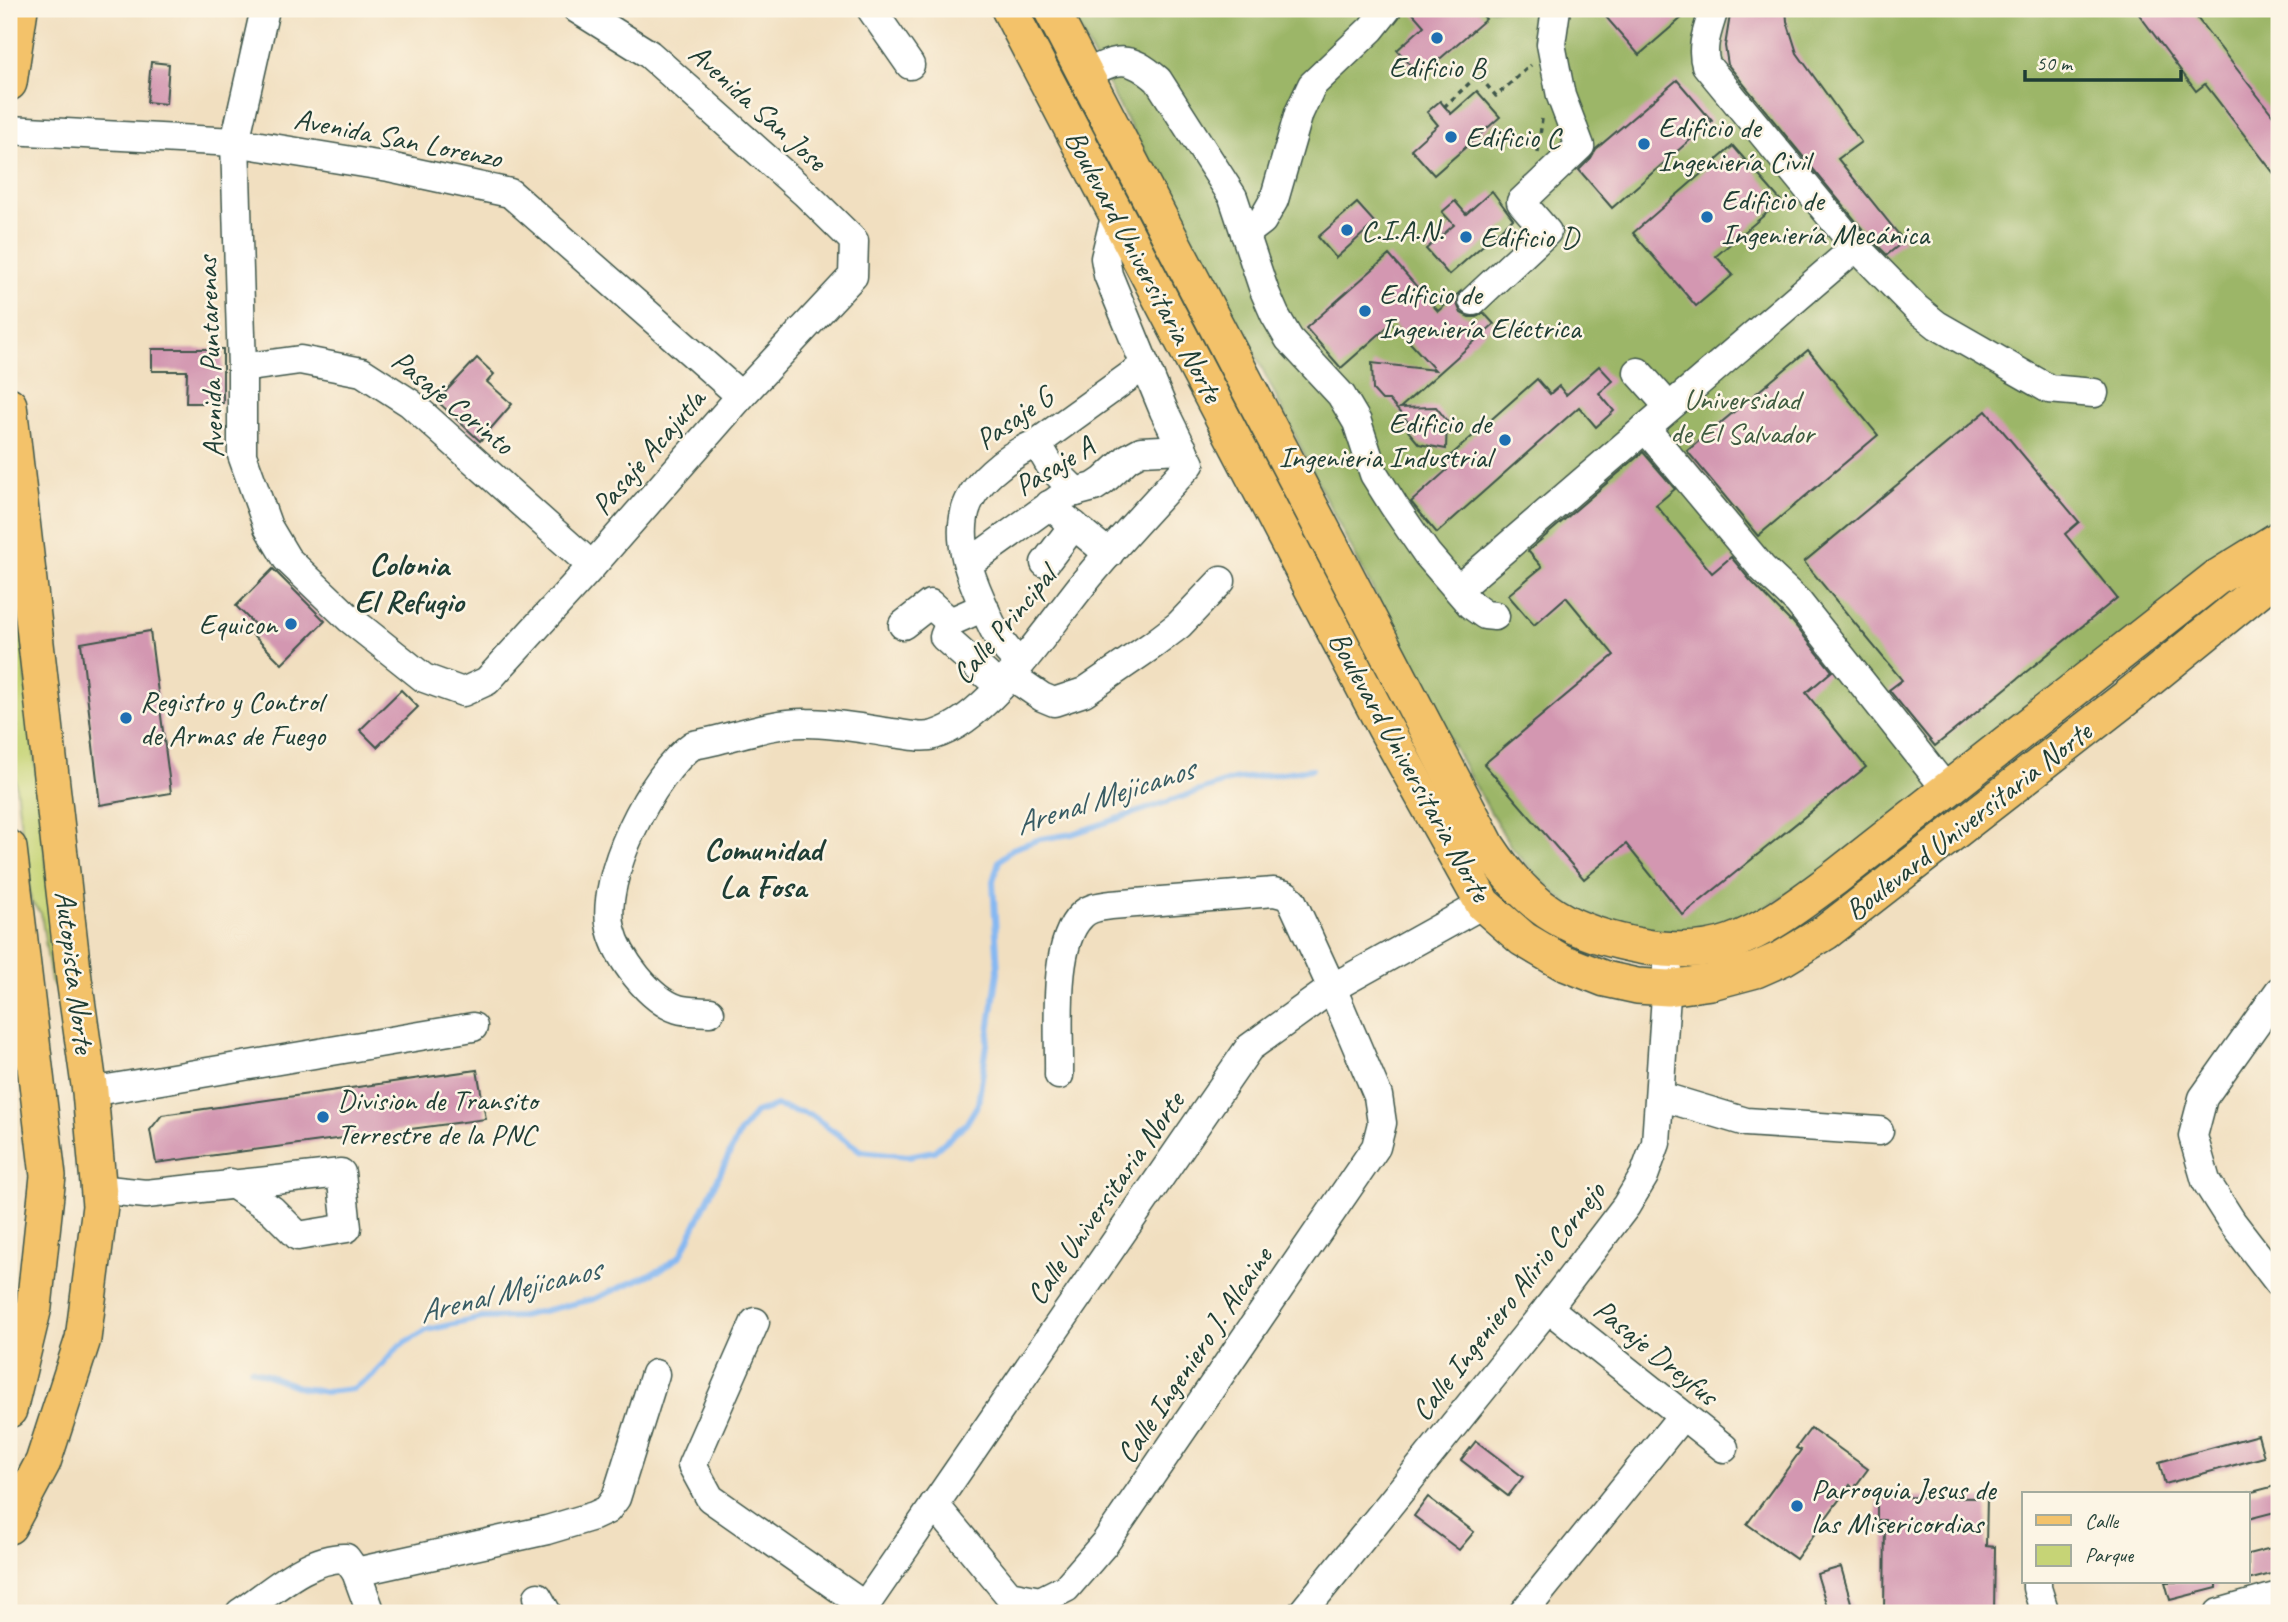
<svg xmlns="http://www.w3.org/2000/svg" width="2288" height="1622" viewBox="0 0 2288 1622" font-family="Caveat,sans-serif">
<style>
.green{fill:#c6d476;stroke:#728855;stroke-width:2}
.forest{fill:#9cb667;stroke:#5e7a4e;stroke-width:2}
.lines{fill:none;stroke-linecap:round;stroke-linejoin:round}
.stream{stroke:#85b8f2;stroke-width:6}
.building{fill:#d397b1}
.minor-casing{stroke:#3e5549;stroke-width:31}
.major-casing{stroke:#3e5549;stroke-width:38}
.path{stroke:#3e5549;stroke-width:3.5;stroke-dasharray:5 5;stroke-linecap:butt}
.minor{stroke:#fff;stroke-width:28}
.major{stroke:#f3c26a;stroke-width:35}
.poi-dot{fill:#1f6fb2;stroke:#fcf5e5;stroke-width:2.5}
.labels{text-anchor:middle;stroke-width:5;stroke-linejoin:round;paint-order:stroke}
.poi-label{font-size:30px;fill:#1f3d34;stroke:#fcf5e5;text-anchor:start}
.street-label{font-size:30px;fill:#1f3d34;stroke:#fcf5e5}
.park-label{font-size:30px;fill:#405b41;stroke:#fcf5e5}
.neighbourhood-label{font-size:32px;font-weight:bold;fill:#1f3d34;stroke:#fcf5e5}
.water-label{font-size:32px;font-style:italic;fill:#385c64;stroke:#fcf5e5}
</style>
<rect width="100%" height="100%" fill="#fcf5e5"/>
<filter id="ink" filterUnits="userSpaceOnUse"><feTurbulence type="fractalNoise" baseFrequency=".0143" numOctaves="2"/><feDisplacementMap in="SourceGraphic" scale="14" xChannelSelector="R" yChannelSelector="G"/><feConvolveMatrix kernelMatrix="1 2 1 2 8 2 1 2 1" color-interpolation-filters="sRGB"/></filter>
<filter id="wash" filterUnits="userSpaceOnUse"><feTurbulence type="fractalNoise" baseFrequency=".00686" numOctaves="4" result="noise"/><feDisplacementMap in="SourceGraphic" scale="28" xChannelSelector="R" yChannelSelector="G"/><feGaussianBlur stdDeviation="1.57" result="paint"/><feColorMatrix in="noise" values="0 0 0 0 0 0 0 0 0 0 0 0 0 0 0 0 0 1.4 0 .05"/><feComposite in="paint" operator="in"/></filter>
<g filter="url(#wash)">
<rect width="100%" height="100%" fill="#f1dfc0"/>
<polygon class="green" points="9,519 60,990 56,988 51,981 41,913 31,902 9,734"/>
<polygon class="forest" points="1069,9 2279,9 2279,529 1819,875 1733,927 1647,934 1574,910 1540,879 1511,847 1466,770 1328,503 1260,364 1116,100"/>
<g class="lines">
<polyline class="stream" points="251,1369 301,1388 326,1392 353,1389 374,1375 399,1346 427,1330 482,1318 517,1317 594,1299 662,1269 681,1255 739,1134 755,1113 776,1106 811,1115 861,1151 908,1156 934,1151 966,1124 978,1104 998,972 993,881 999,861 1012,849 1040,839 1072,834 1232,780 1312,769"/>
</g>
<g id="blocks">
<g class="building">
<polygon points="1409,9 1477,9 1486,19 1420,76 1397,50 1424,26"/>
<polygon points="1599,9 1692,9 1639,55"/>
<polygon points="1731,9 1786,9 1787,21 1797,53 1861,142 1838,159 1904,241 1887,255 1868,236 1728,65 1725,46"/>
<polygon points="2135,9 2190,9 2279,123 2279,180 2205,84 2196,91"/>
<polygon points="151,62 169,64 166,104 147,102"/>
<polygon points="1677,80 1712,121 1612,208 1579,170 1591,158 1596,149"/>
<polygon points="1477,91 1500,117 1434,175 1411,149 1438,125 1427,112 1440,101 1451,114"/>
<polygon points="1733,146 1781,201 1716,256 1733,275 1696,306 1633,233"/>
<polygon points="1492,191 1513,219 1449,275 1426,249 1454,225 1442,212 1455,201 1466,214"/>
<polygon points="1357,203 1375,223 1336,258 1318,237"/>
<polygon points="1389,255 1438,311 1460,292 1457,304 1461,313 1469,317 1476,317 1484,313 1494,324 1400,408 1436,407 1447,421 1446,449 1419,444 1408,431 1409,423 1389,400 1382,400 1373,390 1372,363 1435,370 1392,323 1341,368 1306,328"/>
<polygon points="152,349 223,349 223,403 186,403 187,371 152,371"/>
<polygon points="1808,350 1878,435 1758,536 1687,451"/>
<polygon points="477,358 494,374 487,382 512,404 480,441 437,401"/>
<polygon points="1599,366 1613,381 1599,393 1614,411 1596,427 1579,407 1437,533 1411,502 1447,470 1441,464 1537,379 1550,394 1559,386 1566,395"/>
<polygon points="1986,411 2079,522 2065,534 2117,598 1935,746 1889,690 1902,680 1804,562"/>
<polygon points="1643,452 1675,489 1656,505 1712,573 1731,557 1750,580 1790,621 1791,620 1832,671 1806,693 1866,767 1683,915 1626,844 1584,879 1484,764 1614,655 1566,597 1534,625 1508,595 1542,567 1528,551"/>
<polygon points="273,569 325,621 282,664 251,633 257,627 236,606"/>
<polygon points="150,631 171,793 100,805 81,643"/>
<polygon points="401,690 418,707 377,747 360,730"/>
<polygon points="477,1070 486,1119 156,1163 150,1130 162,1115"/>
<polygon points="1811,1428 1868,1469 1854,1488 1850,1485 1796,1559 1747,1524 1801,1450 1796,1448"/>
<polygon points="2258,1435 2264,1457 2165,1484 2159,1462"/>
<polygon points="1476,1441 1523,1477 1508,1496 1461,1460"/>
<polygon points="2279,1485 2279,1511 2248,1519 2248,1493"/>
<polygon points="1428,1497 1474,1532 1459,1550 1414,1516"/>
<polygon points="1877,1497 1987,1498 1986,1546 1995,1547 1994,1613 1884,1613 1885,1520 1877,1520"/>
<polygon points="2279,1546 2279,1572 2248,1580 2248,1554"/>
<polygon points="1841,1567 1854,1613 1829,1613 1817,1574"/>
<polygon points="2165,1582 2217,1582 2217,1588 2170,1600"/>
</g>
</g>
</g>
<g filter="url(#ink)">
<use href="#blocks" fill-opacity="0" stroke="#3e5549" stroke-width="2"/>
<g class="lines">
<g class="minor-casing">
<g id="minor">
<polyline points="265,9 235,142 242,368 242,455 268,527 287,559 350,619 424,678 463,692 487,681 592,566 741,396 853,276 854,241 805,193 649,54 577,9"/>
<polyline points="871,9 910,65"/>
<path d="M1714 9C1709 27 1700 46 1706 65L1856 247 1917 309 1937 325 2049 389 2094 393"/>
<path d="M1084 75C1118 58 1128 54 1158 80L1233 197 1264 290 1275 315 1289 339 1341 395 1357 422 1374 474 1394 506 1427 554 1471 605 1485 615 1495 616"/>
<polyline points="9,130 235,142 389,167 510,193 741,396"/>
<polyline points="1245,234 1262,221 1274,200 1299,113 1312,85 1371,29 1387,9"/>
<polyline points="1473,301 1547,232 1521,202 1580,146 1561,96 1551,44 1556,9"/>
<polyline points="242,368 300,360 362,372 410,403 592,566"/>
<polyline points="1638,372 1669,407"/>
<polyline points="1645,428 1762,568 1798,602 1947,790"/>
<polyline points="1037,443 1051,467 1076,492"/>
<polyline points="1049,505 1109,554"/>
<polyline points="1045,563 1074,525"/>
<polyline points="968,564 1064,495 1094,487 1103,481 1128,458 1141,451 1183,449"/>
<polyline points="1458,589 1856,247"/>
<polyline points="950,622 944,637 1000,687"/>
<polyline points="903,625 930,604 950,622 984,607"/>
<path d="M1020 663C999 645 991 625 981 600 970 575 959 545 964 517 969 484 1009 455 1037 443L1145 365"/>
<polyline points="1010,675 1042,697 1054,702 1084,692 1154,644 1179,625 1221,581"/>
<polyline points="2279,991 2203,1098 2193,1136 2206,1181 2232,1222 2279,1283"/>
<path d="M710 1012C700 1011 687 1012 678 1009 650 1000 618 958 611 929 599 879 652 773 693 745 731 739 769 722 807 723 836 723 864 729 892 733 904 734 922 739 934 735 992 718 1052 620 1091 574 1123 536 1157 500 1190 464L1164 411 1108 275 1105 258 1116 213"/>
<polyline points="90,1092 473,1027"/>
<polyline points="1660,1096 1746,1122 1879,1131"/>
<polyline points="98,1189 146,1194 341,1173 347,1228 298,1236 272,1210 231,1183"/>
<polyline points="1548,1308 1724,1448"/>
<polyline points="755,1322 692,1465 710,1498 866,1607"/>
<path d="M934 1504 1009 1595 1040 1601 1066 1588 1105 1543 1376 1147 1382 1123 1378 1096 1332 988 1292 901 1286 895 1274 892 1111 905C1100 907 1089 907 1081 916 1051 945 1060 1034 1059 1075"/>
<polyline points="356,1572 547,1530 594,1516 607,1510 616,1498 655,1374"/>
<polyline points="2037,1582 2037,1588 2045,1613"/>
<polyline points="538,1597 547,1613"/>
<path d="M240 1613C270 1593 309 1556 346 1558L356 1572 371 1613"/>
<polyline points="860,1613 1249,1048 1332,988 1483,904"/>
<polyline points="1302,1613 1548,1308 1626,1206 1644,1176 1656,1143 1669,951"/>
<polyline points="1523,1613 1682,1416"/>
<polyline points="2219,1613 2279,1596"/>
</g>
</g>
<g class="major-casing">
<g id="major">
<polyline points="1009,9 1384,726 1483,904 1523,939 1562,962 1605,979 1637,986 1668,988 1711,982 1756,970 1783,958 1826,932 2130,695 2260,589 2279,576"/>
<path d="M1051 9 1488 847C1530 911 1572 934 1646 947 1674 951 1704 952 1731 942 1770 928 1803 901 1836 877L2216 578 2279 539"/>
<polyline points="9,83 20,9"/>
<polyline points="9,405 74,979 90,1092 100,1206 83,1339 43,1462 9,1526"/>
<polyline points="9,848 48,1176 34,1307 9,1410"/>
</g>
</g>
<g class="path">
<polyline points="1432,10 1433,9"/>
<polyline points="1444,107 1478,75 1496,96 1531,65"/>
<polyline points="1538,153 1542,119"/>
<polyline points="9,728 19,727"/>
</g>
<use href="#minor" class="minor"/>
<use href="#major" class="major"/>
</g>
</g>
<g class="poi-dot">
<circle cx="1437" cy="38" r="7"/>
<circle cx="1451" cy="137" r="7"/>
<circle cx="1644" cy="144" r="7"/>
<circle cx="1707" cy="217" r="7"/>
<circle cx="1347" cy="230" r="7"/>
<circle cx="1466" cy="237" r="7"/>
<circle cx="1365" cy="311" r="7"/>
<circle cx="1505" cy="440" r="7"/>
<circle cx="291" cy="624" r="7"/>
<circle cx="126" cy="718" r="7"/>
<circle cx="323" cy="1117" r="7"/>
<circle cx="1797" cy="1506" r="7"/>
</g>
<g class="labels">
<g class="poi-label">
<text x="1437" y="77" text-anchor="middle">Edificio B</text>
<text x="1658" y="137">Edificio de<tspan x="1658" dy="34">Ingeniería Civil</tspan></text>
<text x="1465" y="147">Edificio C</text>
<text x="1721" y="210">Edificio de<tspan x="1721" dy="34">Ingeniería Mecánica</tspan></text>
<text x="1361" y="240">C.I.A.N.</text>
<text x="1480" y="247">Edificio D</text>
<text x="1379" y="304">Edificio de<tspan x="1379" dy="34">Ingeniería Eléctrica</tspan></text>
<text x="1491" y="433" text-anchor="end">Edificio de<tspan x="1491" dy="34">Ingenieria Industrial</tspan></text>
<text x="277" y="634" text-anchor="end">Equicon</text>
<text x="140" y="711">Registro y Control<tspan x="140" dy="34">de Armas de Fuego</tspan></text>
<text x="337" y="1110">Division de Transito<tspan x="337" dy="34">Terrestre de la PNC</tspan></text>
<text x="1811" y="1499">Parroquia Jesus de<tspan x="1811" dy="34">las Misericordias</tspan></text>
</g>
<g class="street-label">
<text transform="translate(758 107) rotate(42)" y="10">Avenida San Jose</text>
<text transform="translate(398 138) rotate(11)" y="10">Avenida San Lorenzo</text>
<text transform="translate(1144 266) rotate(62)" y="10">Boulevard Universitaria Norte</text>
<text transform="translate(210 357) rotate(-92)" y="10">Avenida Puntarenas</text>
<text transform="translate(453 402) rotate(39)" y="10">Pasaje Corinto</text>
<text transform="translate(1014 418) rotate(-35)" y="10">Pasaje G</text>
<text transform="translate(648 452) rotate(-49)" y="10">Pasaje Acajutla</text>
<text transform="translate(1054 466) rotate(-31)" y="10">Pasaje A</text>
<text transform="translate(1004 625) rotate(-50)" y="10">Calle Principal</text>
<text transform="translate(1410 766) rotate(61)" y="10">Boulevard Universitaria Norte</text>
<text transform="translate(1968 821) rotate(-38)" y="10">Boulevard Universitaria Norte</text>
<text transform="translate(75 972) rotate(83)" y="10">Autopista Norte</text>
<text transform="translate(1105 1198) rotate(-55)" y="10">Calle Universitaria Norte</text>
<text transform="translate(1508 1301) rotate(-52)" y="10">Calle Ingeniero Alirio Cornejo</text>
<text transform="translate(1656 1352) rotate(39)" y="10">Pasaje Dreyfus</text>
<text transform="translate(1194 1355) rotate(-56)" y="10">Calle Ingeniero J. Alcaine</text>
</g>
<g class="park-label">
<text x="1742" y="409">Universidad<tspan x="1742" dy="34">de El Salvador</tspan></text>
</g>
<g class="neighbourhood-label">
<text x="409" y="575">Colonia<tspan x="409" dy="37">El Refugio</tspan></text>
<text x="763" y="860">Comunidad<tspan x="763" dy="37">La Fosa</tspan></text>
</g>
<g class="water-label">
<text transform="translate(1104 796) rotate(-18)" y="11">Arenal Mejicanos</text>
<text transform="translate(509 1290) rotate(-14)" y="11">Arenal Mejicanos</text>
</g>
</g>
<rect width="2288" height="1622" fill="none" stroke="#fcf5e5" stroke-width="35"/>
<rect x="2022" y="1492" width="228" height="91" fill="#fcf5e5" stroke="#a4ab9e" stroke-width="2"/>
<rect x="2036" y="1515" width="35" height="10" fill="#f3c26a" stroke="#a4ab9e" stroke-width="2"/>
<text x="2085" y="1528" font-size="21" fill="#1f3d34">Calle</text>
<rect x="2036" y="1545" width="35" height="21" fill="#c6d476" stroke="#a4ab9e" stroke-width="2"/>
<text x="2085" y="1562" font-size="21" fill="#1f3d34">Parque</text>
<path d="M2025 70v10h156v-10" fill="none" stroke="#1f3d34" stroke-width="3.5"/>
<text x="2036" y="70" font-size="21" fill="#1f3d34" stroke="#fcf5e5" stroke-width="5" paint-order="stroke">50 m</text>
</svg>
